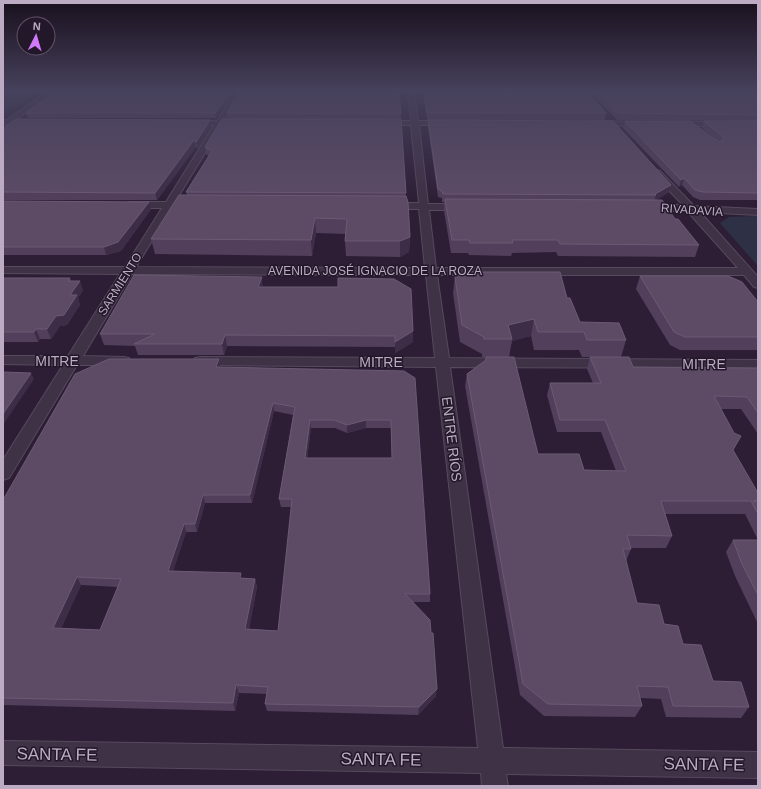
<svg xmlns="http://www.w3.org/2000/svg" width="761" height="789" viewBox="0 0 761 789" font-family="Arial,sans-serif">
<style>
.green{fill:#2e3045}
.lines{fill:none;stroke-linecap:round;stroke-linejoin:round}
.street-casing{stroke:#57495e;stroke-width:2}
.street{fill:#3f3146;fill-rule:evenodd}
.wall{fill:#513f5b;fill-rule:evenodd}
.shaded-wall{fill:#3e2d47}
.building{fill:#5d4b66;stroke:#6c5a75;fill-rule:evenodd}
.labels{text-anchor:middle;stroke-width:3;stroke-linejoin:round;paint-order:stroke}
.far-street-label{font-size:12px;fill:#bcabc3;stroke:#23172a}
.street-label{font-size:14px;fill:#bcabc3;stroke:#23172a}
.near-street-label{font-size:17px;fill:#bcabc3;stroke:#23172a}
</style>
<rect width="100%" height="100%" fill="#2d1e35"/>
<g class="green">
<polygon points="3,91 39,91 16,107 3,112"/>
<polygon points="758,216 758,266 720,223 729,217"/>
</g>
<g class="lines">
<g class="street-casing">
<g id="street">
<polygon points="48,91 55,91 16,120 35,120 35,124 3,124 3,120 7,120"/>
<polygon points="408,91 414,91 418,121 448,121 452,123 448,125 419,125 428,204 463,204 468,207 463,210 429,210 436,268 738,268 688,212 644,209 642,207 647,204 683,205 654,175 653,173 657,170 660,171 694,206 758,209 758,215 700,212 758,277 758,288 754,287 744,275 437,275 449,358 758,360 758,368 450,367 503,748 758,752 758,778 506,774 508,786 482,786 481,773 3,765 3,741 478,748 436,367 200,365 195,364 193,361 195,358 200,357 435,358 426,275 132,274 83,356 124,357 129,358 131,361 129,364 124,365 77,365 9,478 3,480 3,460 63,365 3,364 3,356 68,356 120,274 3,273 3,267 125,267 162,208 129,208 124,205 129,202 166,202 214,125 190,125 186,123 190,121 217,121 235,93 237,92 240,94 224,121 240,121 244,123 240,125 222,125 175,202 193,202 198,205 193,208 172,208 136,267 425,268 419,209 387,209 382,206 387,203 419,203 411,125 382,125 378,123 382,121 411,121"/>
<polygon points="593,121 644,122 648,124 644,126 596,125 593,125"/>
<polygon points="671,122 758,122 758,126 674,126 670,124"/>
</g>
</g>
<use href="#street" class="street"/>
</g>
<g class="wall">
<polygon points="56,91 236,91 216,118 28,118 26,113"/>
<polygon points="236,91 399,91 406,196 410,237 409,252 400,257 346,256 345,241 346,234 316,233 312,256 155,254 151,239 187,195 186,192 209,156 206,154 205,147 389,119 228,119 227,113 239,93"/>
<polygon points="423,91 587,91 606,113 605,120 427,120"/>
<polygon points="589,91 758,91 758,121 617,120"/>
<polygon points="428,120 671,185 669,192 656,200 675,219 699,245 695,257 558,256 556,252 512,253 511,256 469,255 468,253 451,253 444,211 444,202 442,202 442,198 438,197 428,127"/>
<polygon points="625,121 719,142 702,128 704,121 758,121 758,200 700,200 693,197 682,185 679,187 623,128"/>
<polygon points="211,126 198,149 196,147 157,200 3,200 3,128"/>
<polygon points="3,201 151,209 121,251 106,255 3,255"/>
<polygon points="640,276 758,302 758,350 680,350 670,345 636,289"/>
<path d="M455 277 567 298 580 322 626 340 621 357 633 367 758 368V434L741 409H721L733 451 758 493V540L745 514H665L672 536 666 548H630L631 549 626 561 637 603 664 624 683 644 713 681 749 707 741 718 666 717 661 699 640 698 642 706 635 717 544 716 520 695 465 386 467 374 485 361 486 357H509H482V354L460 342 453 293ZM531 336 534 350H579L582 357H590L587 369 593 383H550L547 395 557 432H601L616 471 584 470 538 454 509 357 512 341Z"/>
<polygon points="3,278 70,278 71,281 83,290 78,298 80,305 67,325 60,326 51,339 40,339 38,342 3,342"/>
<polygon points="263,287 413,342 395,353 395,347 227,346 224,355 138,355 135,346 104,345 100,334"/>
<path d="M220 368 404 371 430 594V602H413L436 696 418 715 267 711 265 704 267 694 239 693 235 711 3 705V500ZM274 411 293 415 279 499 281 507H292L278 631 249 629 257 587 255 579 242 578 173 571 186 532H197L205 503H252ZM311 428H335L347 433 366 428H391L392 458H307ZM81 585 118 587 100 630 61 628Z"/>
<polygon points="733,540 758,540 758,624 735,576 726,552"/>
</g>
<g class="shaded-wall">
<polygon points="232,91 236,91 216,118 215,113"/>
<polygon points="210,120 211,126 198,149 196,142"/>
<polygon points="194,140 196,147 157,200 155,193"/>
<polygon points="684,178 682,185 679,187 681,180"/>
<polygon points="671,185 669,192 654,201 656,195 655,194"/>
<polygon points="149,202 151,209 121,251 106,255 104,247"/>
<polygon points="315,218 316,233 312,256 311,240"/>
<polygon points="410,237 409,252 400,257 400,241"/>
<polygon points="262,277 263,288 258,287"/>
<polygon points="80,281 83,290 78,298 80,305 67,325 60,326 51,339 47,329"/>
<polygon points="534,319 531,336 512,341 512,339 508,325"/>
<polygon points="36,329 40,339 38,342 34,332"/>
<polygon points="413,331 413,342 395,353 395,342"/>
<polygon points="225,335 227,346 224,355 222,344"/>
<polygon points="219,359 220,367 216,367"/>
<polygon points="31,373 34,379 3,425 3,414"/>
<polygon points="273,403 274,411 252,503 250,495"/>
<polygon points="310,420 311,428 306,466 305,458"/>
<polygon points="366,420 366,428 347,433 347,425"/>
<polygon points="203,495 205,503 197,532 195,524"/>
<polygon points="184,524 186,532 170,580 168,571"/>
<polygon points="77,577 81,585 58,636 53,628"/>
<polygon points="255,579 257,587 247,637 245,629"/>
<polygon points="236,685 239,693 235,711 233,703"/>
<polygon points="437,689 436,696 418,715 419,707"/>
</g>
<g class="building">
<polygon points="56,91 232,91 215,113 26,113"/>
<polygon points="240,91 399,91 401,114 227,113"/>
<polygon points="424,91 587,91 606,113 427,113"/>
<polygon points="596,91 758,91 758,115 618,113"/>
<polygon points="16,119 210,120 196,142 194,140 155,193 3,192 3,128"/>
<polygon points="222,119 401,119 406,193 186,192 212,151 205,147"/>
<polygon points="428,120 613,121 671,185 655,194 656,195 443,194 442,191 438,189"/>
<polygon points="625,121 690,121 719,142 724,140 723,137 704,121 758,121 758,193 703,192 695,190 684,178 681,180"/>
<polygon points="179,195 406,196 408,202 410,237 400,241 345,241 347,219 315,218 311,240 151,239"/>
<polygon points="445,199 662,200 675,219 678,219 699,245 560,244 558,240 512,240 513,243 470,243 469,240 452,240"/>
<polygon points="3,201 149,202 118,242 104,247 3,247"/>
<polygon points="464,272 560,272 567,298 570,298 580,322 619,323 626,340 587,340 584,332 538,332 534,319 508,325 512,339 484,339 484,337 462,325 455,277"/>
<polygon points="134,275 262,277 258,287 338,287 338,278 394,279 411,289 413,331 395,342 395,336 225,335 222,344 134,344 155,334 100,334"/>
<polygon points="640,276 728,276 742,282 758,302 758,337 685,337 674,332"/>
<polygon points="3,278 70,278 68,281 80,281 70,295 77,295 64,315 56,316 47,329 36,329 34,332 3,332"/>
<polygon points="486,357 514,357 538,454 579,454 584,470 626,471 605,420 560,420 550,383 601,383 590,357 629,357 633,367 758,368 758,413 747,397 714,396 734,433 741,436 733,450 758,493 758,501 753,501 758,501 758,514 751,501 661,501 672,536 627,535 631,549 623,549 637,603 659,605 664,624 678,626 683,644 701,645 713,681 741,682 749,707 673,706 668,687 637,686 642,706 548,704 523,684 467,374 486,360"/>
<path d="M109 359H219L216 367 404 371 415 378 430 594H405L430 620 431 633H433L437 689 419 707 265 704 268 687 236 685 233 703 3 698V500L75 374ZM273 403 295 407 279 499H292L278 631 245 629 255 579 240 578 241 573 168 571 184 524H195L203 495H250ZM310 420H334L347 425 366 420H391L392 458H305ZM77 577 121 579 100 630 53 628Z"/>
<polygon points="3,372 31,373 3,414"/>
<polygon points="733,540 758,540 758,595 742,564"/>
</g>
<linearGradient id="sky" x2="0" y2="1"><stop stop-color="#19101d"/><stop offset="0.45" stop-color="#46415c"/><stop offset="1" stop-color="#46415c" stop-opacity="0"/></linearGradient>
<rect width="761" height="201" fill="url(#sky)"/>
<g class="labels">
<g class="far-street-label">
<text transform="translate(692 210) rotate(4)" y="4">RIVADAVIA</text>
<text x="375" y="275">AVENIDA JOSÉ IGNACIO DE LA ROZA</text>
<text transform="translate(120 284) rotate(-58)" y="4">SARMIENTO</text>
</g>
<g class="street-label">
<text x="57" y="366">MITRE</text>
<text x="381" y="367">MITRE</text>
<text x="704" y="369">MITRE</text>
<text transform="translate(452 439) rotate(83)" y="5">ENTRE RÍOS</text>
</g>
<g class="near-street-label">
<text transform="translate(57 754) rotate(1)" y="6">SANTA FE</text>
<text transform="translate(381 759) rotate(1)" y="6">SANTA FE</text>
<text transform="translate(704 764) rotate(1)" y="6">SANTA FE</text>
</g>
</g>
<rect width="761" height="789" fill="none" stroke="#bcabc3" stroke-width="8"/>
<g transform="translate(36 36) rotate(5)"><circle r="19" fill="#23172a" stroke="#605267"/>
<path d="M0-3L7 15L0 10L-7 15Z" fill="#d279fa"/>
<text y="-6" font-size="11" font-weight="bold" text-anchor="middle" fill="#bcabc3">N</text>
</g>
</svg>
